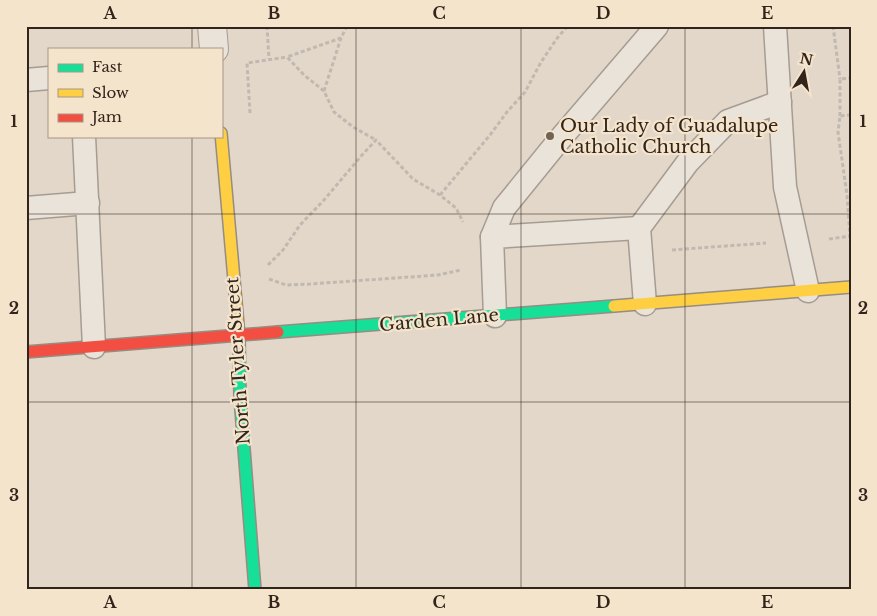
<svg xmlns="http://www.w3.org/2000/svg" width="877" height="616" viewBox="0 0 877 616" font-family="'Libre Baskerville',serif">
<style>
.lines{fill:none;stroke-linecap:round;stroke-linejoin:round}
.lane-casing{stroke:#a69c92;stroke-width:25}
.street-casing{stroke:#a69c92;stroke-width:30}
.fast-casing{stroke:#968c82;stroke-width:14}
.slow-casing{stroke:#968c82;stroke-width:14}
.jam-casing{stroke:#968c82;stroke-width:14}
.path{stroke:#c1b9b1;stroke-width:3;stroke-dasharray:4 2.5;stroke-linecap:butt}
.lane{stroke:#eae3d9;stroke-width:22}
.street{stroke:#eae3d9;stroke-width:28}
.fast{stroke:#16e098;stroke-width:11}
.slow{stroke:#ffcf43;stroke-width:11}
.jam{stroke:#f24e42;stroke-width:11}
.grid{fill:none;stroke:#33241b;stroke-width:1;stroke-opacity:0.55}
.poi-dot{fill:#706358;stroke:#f4e4cc;stroke-width:2}
.labels{text-anchor:middle;stroke-width:4.5;stroke-linejoin:round;paint-order:stroke}
.poi-label{font-size:18px;fill:#33241b;stroke:#f4e4cc;text-anchor:start}
.street-label{font-size:18px;fill:#33241b;stroke:#f4e4cc}
.neatline{fill:none;stroke:#33241b;stroke-width:2}
.grid-label{font-size:16px;text-anchor:middle;font-weight:bold;fill:#33241b}
</style>
<rect width="100%" height="100%" fill="#e2d7c8"/>
<g class="lines">
<g class="lane-casing">
<g id="lane">
<polyline points="775,26 785,187 808,291"/>
<polyline points="26,80 49,78"/>
<polyline points="84,136 94,347"/>
<polyline points="26,208 88,203"/>
<polyline points="492,237 504,208 560,139 657,26"/>
<polyline points="645,304 639,228 688,162 728,121 780,102"/>
<polyline points="495,316 492,237 639,228"/>
</g>
</g>
<g class="street-casing">
<polyline id="street" points="212,26 214,49"/>
</g>
<g class="fast-casing">
<g id="fast">
<polyline points="278,332 614,306"/>
<polyline points="239,336 240,397 255,590"/>
</g>
</g>
<g class="slow-casing">
<g id="slow">
<polyline points="221,133 239,336"/>
<polyline points="614,306 851,287"/>
</g>
</g>
<g class="jam-casing">
<polyline id="jam" points="26,352 278,332"/>
</g>
<g class="path">
<polyline points="267,26 269,59"/>
<polyline points="347,26 341,38 324,91 334,112 353,127 376,140"/>
<polyline points="833,26 840,79"/>
<polyline points="324,91 304,75 287,57 341,38"/>
<polyline points="250,113 247,63 287,57"/>
<polyline points="851,115 840,116 838,132 847,195 851,250"/>
<polyline points="840,116 840,79 851,78"/>
<polyline points="440,195 490,135 507,112 525,92 541,62 558,37 568,26"/>
<polyline points="829,239 851,236"/>
<polyline points="672,250 766,243"/>
<polyline points="268,265 283,250 300,225 324,200 362,155 376,140 413,179 440,195 456,208 463,222"/>
<polyline points="269,279 286,285 310,284 438,275 461,270"/>
</g>
<use href="#lane" class="lane"/>
<use href="#street" class="street"/>
<use href="#fast" class="fast"/>
<use href="#slow" class="slow"/>
<use href="#jam" class="jam"/>
</g>
<path class="grid" d="M192 26V49M356 26V590M521 26V590M685 26V590M192 136V590M26 214H851M26 402H851"/>
<circle class="poi-dot" cx="550" cy="136" r="5"/>
<g class="labels">
<g class="poi-label">
<text x="560" y="132">Our Lady of Guadalupe<tspan x="560" dy="21">Catholic Church</tspan></text>
</g>
<g class="street-label">
<text transform="translate(439 320) rotate(-5)" y="6">Garden Lane</text>
<text transform="translate(238 361) rotate(-94)" y="6">North Tyler Street</text>
</g>
</g>
<rect width="877" height="616" fill="none" stroke="#f4e4cc" stroke-width="55"/>
<rect x="48" y="48" width="175" height="90" fill="#f4e4cc" stroke="#a79785"/>
<rect x="58" y="64" width="25" height="8" fill="#16e098" stroke="#a79785"/>
<text x="92" y="72" font-size="15" fill="#33241b">Fast</text>
<rect x="58" y="89" width="25" height="8" fill="#ffcf43" stroke="#a79785"/>
<text x="92" y="98" font-size="15" fill="#33241b">Slow</text>
<rect x="58" y="114" width="25" height="8" fill="#f24e42" stroke="#a79785"/>
<text x="92" y="122" font-size="15" fill="#33241b">Jam</text>
<g transform="translate(804 72) rotate(11)" stroke="#f4e4cc" stroke-width="4" paint-order="stroke">
<path d="M0-4L9 19L0 12L-9 19Z" fill="#33241b"/>
<text y="-8" font-size="14" font-weight="bold" text-anchor="middle" fill="#33241b">N</text>
</g>
<rect x="28" y="28" width="822" height="560" class="neatline"/>
<g class="grid-label">
<text x="110" y="19">A</text>
<text x="274" y="19">B</text>
<text x="439" y="19">C</text>
<text x="603" y="19">D</text>
<text x="767" y="19">E</text>
<text x="14" y="127">1</text>
<text x="863" y="127">1</text>
<text x="14" y="314">2</text>
<text x="863" y="314">2</text>
<text x="14" y="501">3</text>
<text x="863" y="501">3</text>
<text x="110" y="608">A</text>
<text x="274" y="608">B</text>
<text x="439" y="608">C</text>
<text x="603" y="608">D</text>
<text x="767" y="608">E</text>
</g>
</svg>
